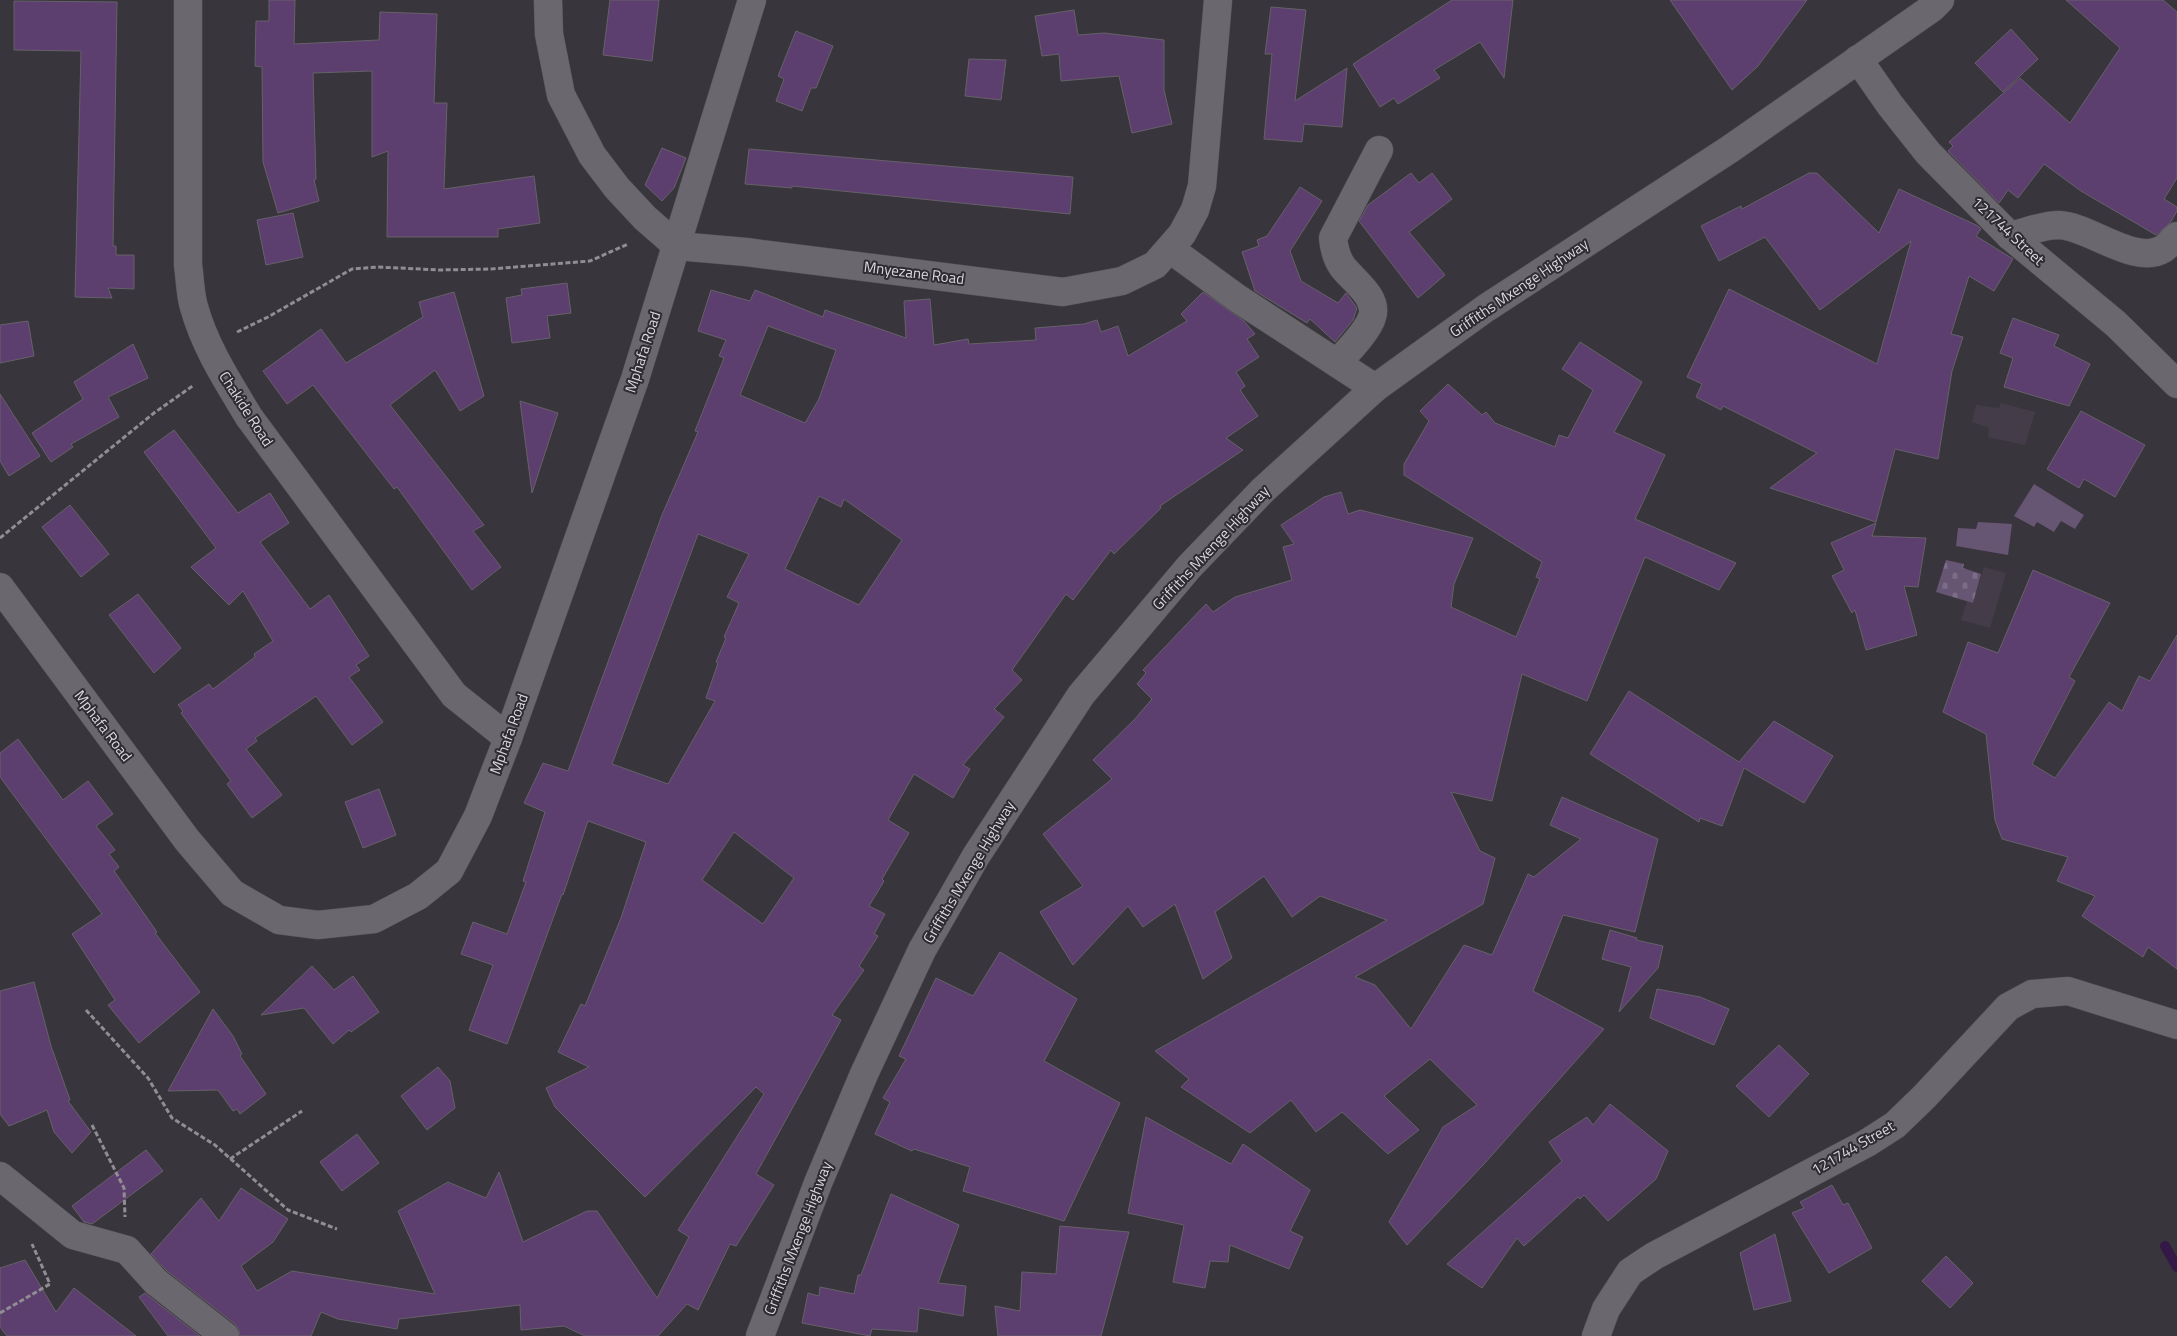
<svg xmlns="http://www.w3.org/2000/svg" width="2177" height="1336" viewBox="0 0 2177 1336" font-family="'Titillium Web',sans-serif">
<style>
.built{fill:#443d49}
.green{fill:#675574}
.cemetery{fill:url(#cemetery-stones)}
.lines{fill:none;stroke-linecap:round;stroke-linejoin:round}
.stream{stroke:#341845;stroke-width:10}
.building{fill:#5c3f6f;stroke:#666169;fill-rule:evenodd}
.minor-casing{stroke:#545157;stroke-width:29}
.tertiary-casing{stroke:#545157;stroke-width:29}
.path{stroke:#918e93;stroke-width:3;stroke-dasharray:5 2.5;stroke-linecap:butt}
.minor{stroke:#6b676e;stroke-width:28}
.tertiary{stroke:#6b676e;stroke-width:28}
.labels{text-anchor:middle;stroke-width:4;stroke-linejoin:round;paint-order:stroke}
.street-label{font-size:15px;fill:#dbd8dd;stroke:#2f2b32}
</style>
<defs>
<pattern id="cemetery-stones" width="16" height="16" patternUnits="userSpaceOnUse" patternTransform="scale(1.25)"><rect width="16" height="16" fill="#675574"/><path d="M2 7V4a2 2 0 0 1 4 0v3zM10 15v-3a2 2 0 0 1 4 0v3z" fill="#7c6d87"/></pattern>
</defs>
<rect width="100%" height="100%" fill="#39353c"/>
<g class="built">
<polygon points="2001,403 2035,412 2025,445 1988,437 1989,428 1972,422 1976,405 1999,408"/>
<polygon points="1984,567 2006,573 1990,628 1961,620 1967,601 1973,603"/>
</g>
<g class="green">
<polygon points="2034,484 2084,515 2075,529 2061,521 2054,532 2037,522 2034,527 2014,516"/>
<polygon points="1978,522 2012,524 2008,555 1956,546 1958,528 1976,529"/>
</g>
<polygon class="cemetery" points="1946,560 1964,564 1963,568 1981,574 1973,603 1936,592"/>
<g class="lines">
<polyline class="stream" points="2165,1246 2177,1267"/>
</g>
<g class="building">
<polygon points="269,0 295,0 294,44 379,40 380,12 437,14 434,103 447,103 444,189 534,176 540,223 498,229 498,237 387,237 388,151 372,157 372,71 313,73 316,179 314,180 319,201 278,213 263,162 262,67 255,66 256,21 269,21"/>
<polygon points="610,0 659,0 652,61 603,55"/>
<polygon points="1452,0 1513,0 1504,78 1480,42 1434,70 1440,78 1398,104 1394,98 1380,107 1353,64"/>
<polygon points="1670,0 1807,0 1758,66 1732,90"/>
<polygon points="2066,0 2163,0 2177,12 2177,178 2164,199 2177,207 2177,211 2170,223 2156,235 2081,191 2044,164 2018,198 2008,190 1999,203 1948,151 1953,146 1949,142 2020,78 2070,123 2120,48"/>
<polygon points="14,1 117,2 113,246 116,246 116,255 134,255 134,289 108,288 112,298 75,297 81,51 14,50"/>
<polygon points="1271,7 1306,10 1295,101 1347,68 1342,127 1304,124 1302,142 1264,139 1272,54 1265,54"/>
<polygon points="1074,10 1078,35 1104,33 1164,40 1164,90 1172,124 1132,133 1119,76 1061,81 1059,54 1042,56 1035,16"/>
<polygon points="2011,29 2038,59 2003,92 1975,63"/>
<polygon points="796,31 833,46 816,88 811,88 802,111 776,101 784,79 778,76"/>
<polygon points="969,59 1006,60 1001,100 965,96"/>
<polygon points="662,148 686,158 674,188 662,201 645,185"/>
<polygon points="749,149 1073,177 1070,214 792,186 792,188 745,184"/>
<polygon points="1411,173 1419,183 1432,173 1452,199 1409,232 1445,275 1418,298 1359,221 1368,205"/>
<polygon points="1809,173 1817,173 1879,233 1899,189 1978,226 1981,229 1976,236 2013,259 1994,291 1969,276 1951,334 1963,337 1952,371 1938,459 1895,449 1876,522 1770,488 1817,453 1723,406 1721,410 1696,397 1702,384 1687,377 1729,289 1877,364 1911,241 1820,310 1765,237 1719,261 1701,226 1741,206 1742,209"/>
<polygon points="1300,187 1322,201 1290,251 1301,281 1338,303 1346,293 1357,308 1353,320 1335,342 1310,319 1307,323 1255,291 1242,252 1259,246 1257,240 1267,236"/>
<polygon points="293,213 303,257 266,265 257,220"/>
<polygon points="567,283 571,313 547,316 550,338 512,343 506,298 522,295 521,289"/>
<path d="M711 290 750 301 755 290 823 317 825 310 906 338 904 301 930 299 934 345 968 339 969 344 1036 340 1035 328 1084 324 1097 320 1101 332 1118 326 1128 356 1187 321 1181 314 1203 292 1244 321 1255 334 1247 339 1259 357 1236 372 1245 386 1240 390 1258 416 1226 438 1243 450 1160 506 1161 508 1114 554 1111 550 1073 600 1066 594 1012 670 1022 680 994 709 1004 717 963 765 970 769 953 798 914 774 888 820 909 833 882 879 884 881 869 906 885 914 874 934 878 936 859 966 864 970 832 1015 841 1020 756 1174 774 1185 736 1246 730 1244 698 1310 687 1304 658 1336H585L564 1326 521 1330 520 1305 399 1319 397 1329 338 1319 321 1312 311 1336H240L239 1330 235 1324 167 1271 151 1254 201 1198 219 1221 241 1188 288 1219 273 1242 241 1266 257 1291 292 1271 435 1294 398 1211 448 1182 486 1198 499 1172 523 1242 587 1211H597L657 1298 689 1237 678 1230 764 1094 756 1087 645 1197 555 1107 546 1088 589 1067 558 1052 581 1004 585 1006 621 918 646 842 588 821 563 895 562 894 507 1044 469 1030 493 965 461 954 473 922 507 934 526 882 523 881 545 812 524 803 543 763 568 771 662 515 698 432 695 431 724 358 719 356 726 340 698 331ZM768 326 836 350 819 399 805 423 740 395ZM819 496 841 507 844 499 902 540 859 605 785 569ZM698 534 749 554 727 597 739 603 724 637 726 638 716 662 718 663 706 698 715 701 668 784 612 764ZM734 832 794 878 763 924 702 880Z"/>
<polygon points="454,292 484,396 460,411 435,370 390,405 484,525 473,531 501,567 472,590 397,487 394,489 313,385 287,404 263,371 321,329 346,363 423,317 419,302"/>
<polygon points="2013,318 2059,335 2054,346 2090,364 2069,406 2004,387 2013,358 2000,353"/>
<polygon points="28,321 34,356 0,363 0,325"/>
<polygon points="1580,342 1642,382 1614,432 1665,455 1635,519 1736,563 1719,590 1645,557 1587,701 1522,674 1492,801 1451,792 1480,851 1495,858 1483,904 1355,977 1375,985 1411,1029 1464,945 1492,955 1528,874 1534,877 1581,839 1550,825 1562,797 1658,839 1635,932 1563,915 1533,991 1604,1029 1484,1164 1407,1245 1389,1222 1443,1127 1477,1105 1430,1059 1384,1096 1419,1130 1388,1154 1342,1112 1316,1132 1291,1100 1250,1133 1181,1087 1189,1079 1155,1051 1387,920 1320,896 1292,917 1264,876 1215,912 1232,958 1203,979 1175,904 1143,927 1128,906 1073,965 1040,912 1083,886 1043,834 1112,779 1093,760 1134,720 1152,699 1137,684 1146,673 1143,670 1206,604 1213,612 1235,597 1292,580 1283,547 1294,544 1281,525 1324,497 1341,492 1348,514 1360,510 1473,538 1454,584 1451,607 1516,637 1540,579 1536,577 1542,562 1404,475 1404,464 1429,421 1420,411 1448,384 1482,415 1486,412 1495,423 1555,447 1559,435 1568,438 1593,390 1562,369"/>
<polygon points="133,344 148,378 108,397 119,417 71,444 73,447 51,462 32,433 83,399 74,382"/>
<polygon points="0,394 40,456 9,476 0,461"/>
<polygon points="520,401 558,413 532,493"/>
<polygon points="2081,411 2145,445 2115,497 2084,479 2079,488 2047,469"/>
<polygon points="174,430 238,513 270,493 289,523 260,542 310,609 329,595 369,656 356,665 360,670 349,677 383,722 352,745 316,696 255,738 257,741 246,749 282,795 252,818 227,784 231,781 181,713 183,711 178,705 209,684 213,689 255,657 254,654 273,641 243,591 229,605 191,567 216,548 144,452"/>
<polygon points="70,505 109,554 81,577 42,527"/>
<polygon points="1876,523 1872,536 1926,538 1918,587 1904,586 1917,635 1866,650 1855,610 1852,613 1832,576 1844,570 1831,543"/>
<polygon points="2033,570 2110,603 2069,677 2075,681 2032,764 2055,778 2109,702 2122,711 2139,676 2150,681 2177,635 2177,969 2148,947 2143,957 2082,916 2095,896 2057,881 2068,857 2002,839 1995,820 1986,734 1943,712 1968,642 1998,653"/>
<polygon points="138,594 181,648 154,673 109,615"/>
<polygon points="1629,691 1739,762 1774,721 1833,756 1804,803 1744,768 1722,826 1700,818 1699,822 1590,754"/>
<polygon points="18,739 63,800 88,781 113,814 96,826 115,850 109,854 119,867 114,871 157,932 155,933 200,992 139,1043 108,1005 115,1000 72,934 102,914 0,777 0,753"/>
<polygon points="379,789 396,835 363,848 345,802"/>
<polygon points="1610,930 1637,938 1636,940 1663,946 1658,968 1619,1012 1631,967 1602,959"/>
<polygon points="1000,952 1077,999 1044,1061 1120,1103 1064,1221 963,1191 970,1167 914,1149 912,1151 875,1134 890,1102 883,1098 906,1059 899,1056 936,978 973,996"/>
<polygon points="312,966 334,990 353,976 379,1012 351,1032 349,1030 333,1044 304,1008 261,1015"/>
<polygon points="34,982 51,1046 70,1100 68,1101 91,1132 72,1153 54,1132 47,1110 9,1126 0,1114 0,991"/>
<polygon points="1657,989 1700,997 1729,1009 1714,1045 1650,1018"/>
<polygon points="213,1009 233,1036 242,1054 240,1056 266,1094 240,1114 237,1109 233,1111 218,1090 168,1091"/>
<polygon points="1779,1045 1809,1074 1769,1117 1736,1086"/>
<polygon points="438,1067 450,1081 455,1108 427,1130 401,1096"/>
<polygon points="1610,1104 1668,1151 1656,1179 1608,1221 1584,1195 1580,1199 1578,1197 1524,1246 1517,1238 1482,1288 1447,1264 1562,1161 1549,1142 1587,1117 1593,1125"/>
<polygon points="1146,1117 1231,1164 1243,1144 1310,1190 1290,1231 1303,1237 1289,1269 1230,1245 1228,1262 1210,1261 1205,1288 1173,1282 1184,1225 1128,1213"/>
<polygon points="357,1134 379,1163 342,1191 320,1162"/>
<polygon points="146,1150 163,1171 92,1224 84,1222 72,1206"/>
<polygon points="1832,1185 1843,1205 1848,1203 1872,1248 1829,1273 1792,1213 1804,1208 1800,1202"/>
<polygon points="891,1194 959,1225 938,1283 966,1286 963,1316 919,1308 917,1332 872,1329 870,1336 802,1323 808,1293 819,1296 820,1287 854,1294 858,1275 861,1275"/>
<polygon points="1060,1226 1129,1232 1101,1336 998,1336 995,1306 1020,1311 1022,1272 1056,1274"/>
<polygon points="1775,1234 1791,1301 1754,1310 1740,1253"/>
<polygon points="1946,1256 1973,1283 1950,1308 1922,1281"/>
<polygon points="25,1260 56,1312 74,1288 136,1336 7,1336 0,1327 0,1268"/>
<polygon points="145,1293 146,1294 200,1336 168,1336 139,1297"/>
</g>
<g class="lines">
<g class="minor-casing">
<g id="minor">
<path d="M188 0V265C190 278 190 294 194 307 205 347 228 382 249 417L454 695 508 738"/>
<polyline points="548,0 549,34 561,95 592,155 617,188 645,218 677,246 746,252 1063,292 1122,281 1155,265 1182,234 1195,210 1202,186 1218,0"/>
<polyline points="1858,59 1890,105 1928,153 2010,236 2116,324 2177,384"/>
<path d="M2010 236C2026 232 2043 225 2059 225 2089 226 2135 266 2163 249 2168 246 2172 240 2177 236"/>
<polyline points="1170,249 1237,298 1375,388"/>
<path d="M1337 363C1347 352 1368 331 1372 317 1379 297 1352 280 1342 266 1336 257 1334 248 1333 238L1379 150"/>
<polyline points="0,587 187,840 232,893 279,920 318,925 374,919 418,896 449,871 478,816 508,738 635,379 752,0"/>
<polyline points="0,1176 73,1235 127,1250 156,1282 225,1336"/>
<polyline points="1596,1336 1606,1309 1630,1272 1654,1256 1867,1143 1895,1125 1924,1097 2008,1007 2032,994 2068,991 2177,1025"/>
</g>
</g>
<g class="tertiary-casing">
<polyline id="tertiary" points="760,1336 818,1183 864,1074 922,950 976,856 1081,695 1189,567 1263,490 1375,388 1486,308 1730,149 1932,8 1940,0"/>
</g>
<g class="path">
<polyline points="237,332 268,317 352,269 378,267 439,270 491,269 590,261 628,244"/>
<polyline points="0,538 154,413 194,385"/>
<polyline points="86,1010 148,1078 172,1118 215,1145 288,1210 337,1229"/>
<polyline points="92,1125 124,1188 125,1217"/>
<polyline points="230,1159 302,1111"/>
<polyline points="0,1313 50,1284 32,1244"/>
</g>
<use href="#minor" class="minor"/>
<use href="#tertiary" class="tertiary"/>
</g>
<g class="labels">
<g class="street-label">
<text transform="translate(2008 231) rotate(43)" y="5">121744 Street</text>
<text transform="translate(914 273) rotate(7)" y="5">Mnyezane Road</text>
<text transform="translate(1519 288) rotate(-34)" y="5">Griffiths Mxenge Highway</text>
<text transform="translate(643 352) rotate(-72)" y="5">Mphafa Road</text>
<text transform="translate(246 409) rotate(57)" y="5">Chakide Road</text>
<text transform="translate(1211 548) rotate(-47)" y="5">Griffiths Mxenge Highway</text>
<text transform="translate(103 726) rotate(53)" y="5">Mphafa Road</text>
<text transform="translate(509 734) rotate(-70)" y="5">Mphafa Road</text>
<text transform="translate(969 872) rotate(-59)" y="5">Griffiths Mxenge Highway</text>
<text transform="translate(1853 1148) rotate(-30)" y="5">121744 Street</text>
<text transform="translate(798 1238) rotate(-69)" y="5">Griffiths Mxenge Highway</text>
</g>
</g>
</svg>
